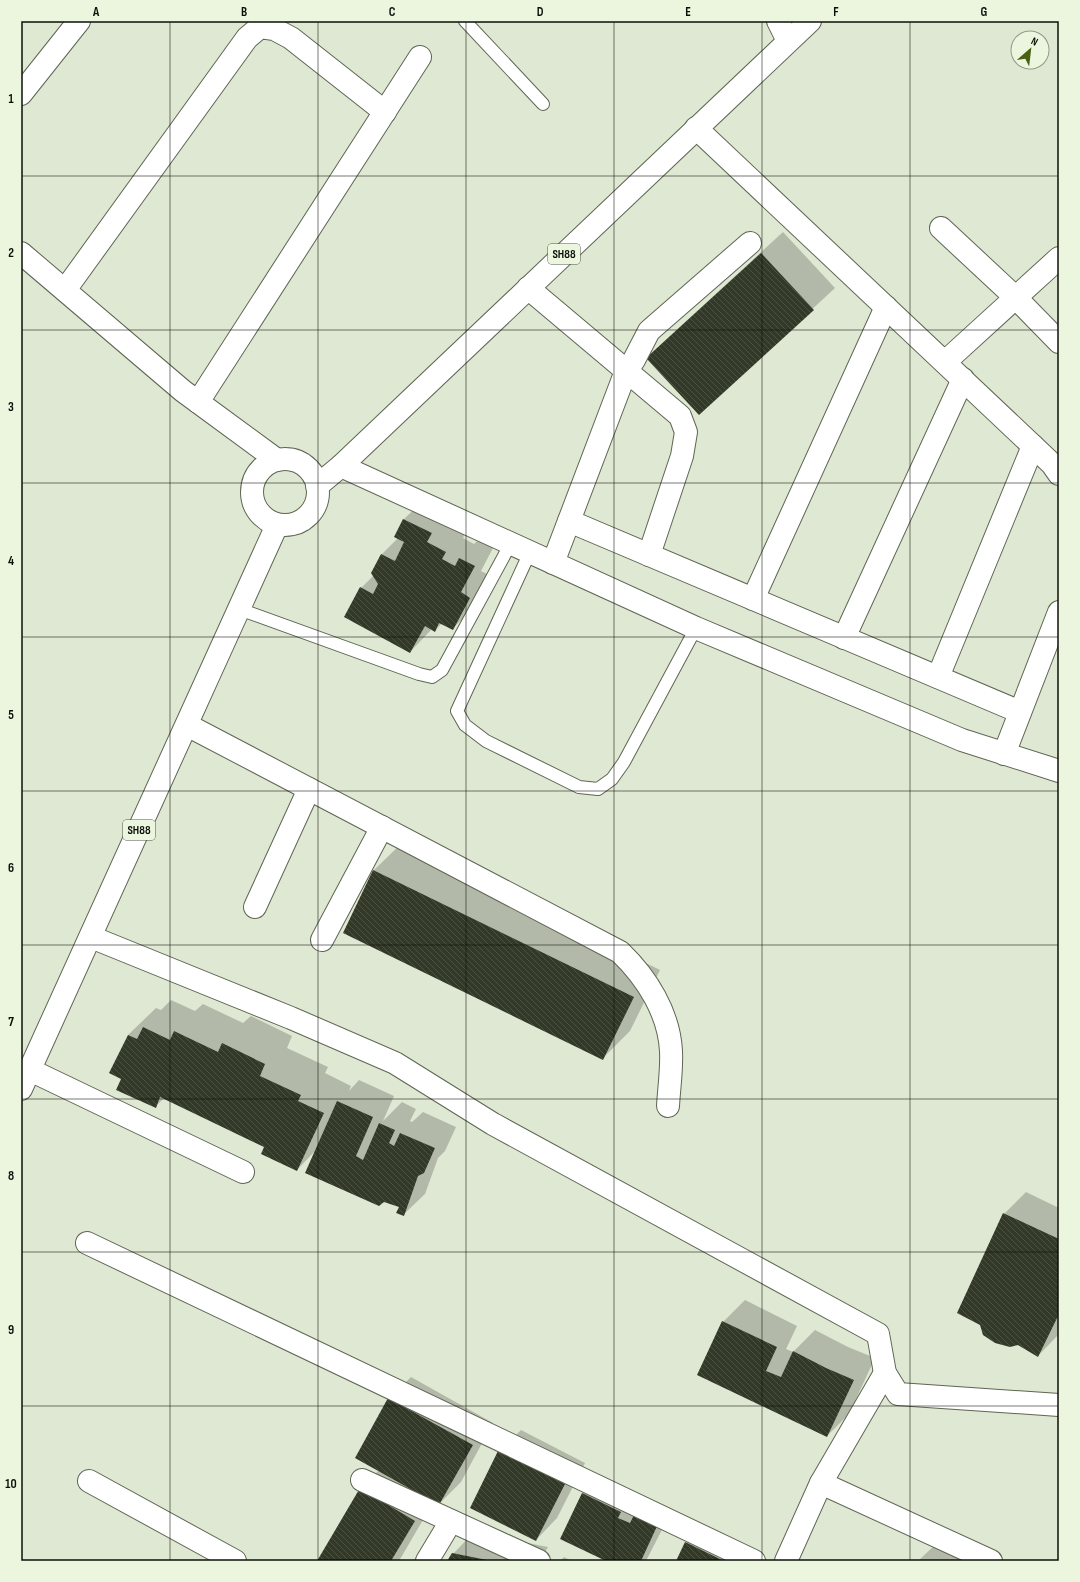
<svg xmlns="http://www.w3.org/2000/svg" width="1080" height="1582" viewBox="0 0 1080 1582" font-family="'Sofia Sans Condensed',sans-serif">
<style>
.shadow{fill:#0003}
.building{fill:url(#building-back-hatch)}
.lines{fill:none;stroke-linecap:round;stroke-linejoin:round}
.lane-casing{stroke:#5e6653;stroke-width:14}
.street-casing{stroke:#5e6653;stroke-width:24}
.secondary-casing{stroke:#5e6653;stroke-width:24}
.primary-casing{stroke:#5e6653;stroke-width:24}
.lane{stroke:#fff;stroke-width:12}
.street{stroke:#fff;stroke-width:22}
.secondary{stroke:#fff;stroke-width:22}
.primary{stroke:#fff;stroke-width:22}
.grid{fill:none;stroke:#0c0f08;stroke-width:1;stroke-opacity:0.55}
.labels{text-anchor:middle;stroke-width:4;stroke-linejoin:round;paint-order:stroke}
.shield{fill:#ecf6df;stroke:#4f5448;stroke-width:1}
.shield-label{font-size:12px;font-weight:bold;fill:#0c0f08}
.neatline{fill:none;stroke:#0c0f08;stroke-width:1.5}
.grid-label{font-size:13px;text-anchor:middle;font-weight:bold;fill:#0c0f08}
</style>
<defs>
<pattern id="building-back-hatch" width="6" height="6" patternUnits="userSpaceOnUse"><rect width="6" height="6" fill="#323927"/><path d="M-1 5l2 2M0 0l6 6M5-1l2 2" fill="none" stroke="#4c5243"/></pattern>
</defs>
<rect width="100%" height="100%" fill="#dfe8d2"/>
<g class="shadow">
<polygon points="783,232 835,288 699,414 669,337"/>
<polygon points="426,498 466,531 463,538 474,544 481,537 495,544 481,571 491,576 474,608 452,629 442,623 435,631 432,629 410,652 345,617 361,588 374,575 372,573 382,554 398,538 396,537 404,519"/>
<polygon points="402,843 660,970 630,1031 602,1059 344,932 374,870"/>
<polygon points="171,1000 195,1011 203,1004 243,1023 251,1016 292,1036 287,1048 328,1067 325,1073 351,1086 349,1091 359,1080 394,1096 383,1121 402,1102 416,1109 410,1121 412,1122 423,1112 456,1127 445,1151 438,1158 425,1194 403,1215 400,1207 315,1151 297,1170 265,1146 164,1098 155,1107 123,1079 128,1035 156,1008 161,1010"/>
<polygon points="1026,1192 1059,1208 1059,1334 1038,1356 958,1312 1004,1214"/>
<polygon points="745,1300 797,1326 786,1349 793,1352 815,1330 848,1347 875,1358 849,1414 827,1436 698,1375 723,1322"/>
<polygon points="411,1377 493,1423 461,1482 439,1504 434,1501 399,1561 318,1561 361,1489 379,1470 389,1399"/>
<polygon points="521,1430 585,1463 557,1518 536,1540 499,1452"/>
<polygon points="598,1479 642,1508 651,1499 672,1510 646,1561 608,1561 562,1539 583,1493"/>
<polygon points="700,1529 762,1561 677,1561 686,1543"/>
<polygon points="474,1532 548,1547 540,1561 448,1561 453,1554"/>
<polygon points="937,1543 979,1561 918,1561"/>
<polygon points="564,1557 572,1561 560,1561"/>
</g>
<g class="building">
<polygon points="761,253 814,310 699,415 646,358"/>
<polygon points="403,519 432,533 427,542 446,552 442,559 455,566 459,558 475,566 461,592 470,598 453,630 439,623 435,632 425,626 410,653 344,617 360,587 373,594 378,584 371,573 381,554 395,561 404,542 394,537"/>
<polygon points="373,870 634,997 603,1060 343,933"/>
<polygon points="143,1027 170,1040 174,1031 218,1052 222,1043 265,1064 260,1076 301,1095 298,1101 324,1113 297,1171 261,1154 264,1147 160,1097 156,1108 116,1090 121,1079 109,1073 128,1035 137,1039"/>
<polygon points="337,1101 373,1117 356,1156 363,1160 379,1123 395,1130 389,1143 394,1146 400,1133 435,1148 424,1173 418,1176 404,1216 396,1213 399,1207 384,1202 379,1206 305,1173"/>
<polygon points="1003,1213 1059,1239 1059,1314 1038,1357 1018,1345 1010,1347 995,1343 983,1335 980,1325 957,1313"/>
<polygon points="722,1321 777,1347 766,1371 781,1377 793,1351 826,1368 854,1380 827,1437 697,1375"/>
<polygon points="388,1398 473,1445 439,1505 355,1458"/>
<polygon points="498,1451 565,1484 536,1541 470,1508"/>
<polygon points="360,1488 415,1521 391,1561 317,1561"/>
<polygon points="582,1493 621,1512 618,1518 630,1523 635,1513 658,1524 641,1561 606,1561 560,1539"/>
<polygon points="685,1542 724,1561 676,1561"/>
<polygon points="452,1553 487,1560 487,1561 447,1561"/>
</g>
<g class="lines">
<g class="lane-casing">
<g id="lane">
<polyline points="465,21 543,104"/>
<polyline points="530,552 457,711 465,725 486,741 579,787 598,789 612,779 624,762 696,628"/>
<polyline points="239,609 419,674 432,677 442,670 511,543"/>
</g>
</g>
<g class="street-casing">
<g id="street">
<polyline points="21,94 79,21"/>
<polyline points="696,128 1033,446 1052,464 1059,474"/>
<polyline points="941,228 1015,297 1059,342"/>
<polyline points="528,288 680,416 686,432 682,456 649,555"/>
<polyline points="65,290 247,38 260,27 274,29 291,38 385,112"/>
<polyline points="945,362 1059,258"/>
<polyline points="198,402 420,57"/>
<polyline points="569,521 1020,712"/>
<polyline points="553,563 626,371 634,360 649,331 750,243"/>
<polyline points="753,599 886,307"/>
<polyline points="844,638 963,379"/>
<polyline points="938,677 1033,446"/>
<path d="M187 725 620 952C647 978 669 1013 671 1051 672 1069 669 1088 668 1106"/>
<polyline points="1004,754 1059,612"/>
<polyline points="255,907 309,789"/>
<polyline points="91,937 291,1018 395,1063 493,1124 878,1334 885,1373 898,1394 1059,1405"/>
<polyline points="322,940 382,827"/>
<polyline points="30,1070 243,1172"/>
<polyline points="87,1243 754,1561"/>
<polyline points="362,1480 539,1561"/>
<polyline points="89,1481 235,1561"/>
<polyline points="821,1483 991,1561"/>
<polyline points="427,1561 451,1521"/>
<polyline points="786,1561 821,1483 885,1373"/>
</g>
</g>
<g class="secondary-casing">
<g id="secondary">
<polyline points="778,21 788,41"/>
<polyline points="21,253 183,391 277,460"/>
<polyline points="341,466 696,628 962,740 1059,771"/>
</g>
</g>
<g class="primary-casing">
<g id="primary">
<circle cx="285" cy="492" r="33"/>
<polyline points="317,486 341,466 810,21"/>
<polyline points="21,1089 277,525"/>
</g>
</g>
<use href="#lane" class="lane"/>
<use href="#street" class="street"/>
<use href="#secondary" class="secondary"/>
<use href="#primary" class="primary"/>
</g>
<path class="grid" d="M170 21V1561M318 21V1561M466 21V1561M614 21V1561M762 21V1561M910 21V1561M21 176H1059M21 330H1059M21 483H1059M21 637H1059M21 791H1059M21 945H1059M21 1099H1059M21 1252H1059M21 1406H1059"/>
<g class="labels">
<g class="shield">
<rect x="548" y="244" width="32" height="20" rx="3"/>
<rect x="123" y="820" width="32" height="20" rx="3"/>
</g>
<g class="shield-label">
<text x="564" y="258">SH88</text>
<text x="139" y="834">SH88</text>
</g>
</g>
<rect width="1080" height="1582" fill="none" stroke="#ecf6df" stroke-width="44"/>
<g transform="translate(1030 50) rotate(28)"><circle r="19" fill="#ecf6df" stroke="#929a89"/>
<path d="M0-3L7 15L0 10L-7 15Z" fill="#486211"/>
<text y="-6" font-size="11" font-weight="bold" text-anchor="middle" fill="#0c0f08">N</text>
</g>
<rect x="22" y="22" width="1036" height="1538" class="neatline"/>
<g class="grid-label">
<text x="96" y="16">A</text>
<text x="244" y="16">B</text>
<text x="392" y="16">C</text>
<text x="540" y="16">D</text>
<text x="688" y="16">E</text>
<text x="836" y="16">F</text>
<text x="984" y="16">G</text>
<text x="11" y="103">1</text>
<text x="11" y="257">2</text>
<text x="11" y="411">3</text>
<text x="11" y="565">4</text>
<text x="11" y="719">5</text>
<text x="11" y="872">6</text>
<text x="11" y="1026">7</text>
<text x="11" y="1180">8</text>
<text x="11" y="1334">9</text>
<text x="11" y="1488">10</text>
</g>
</svg>
